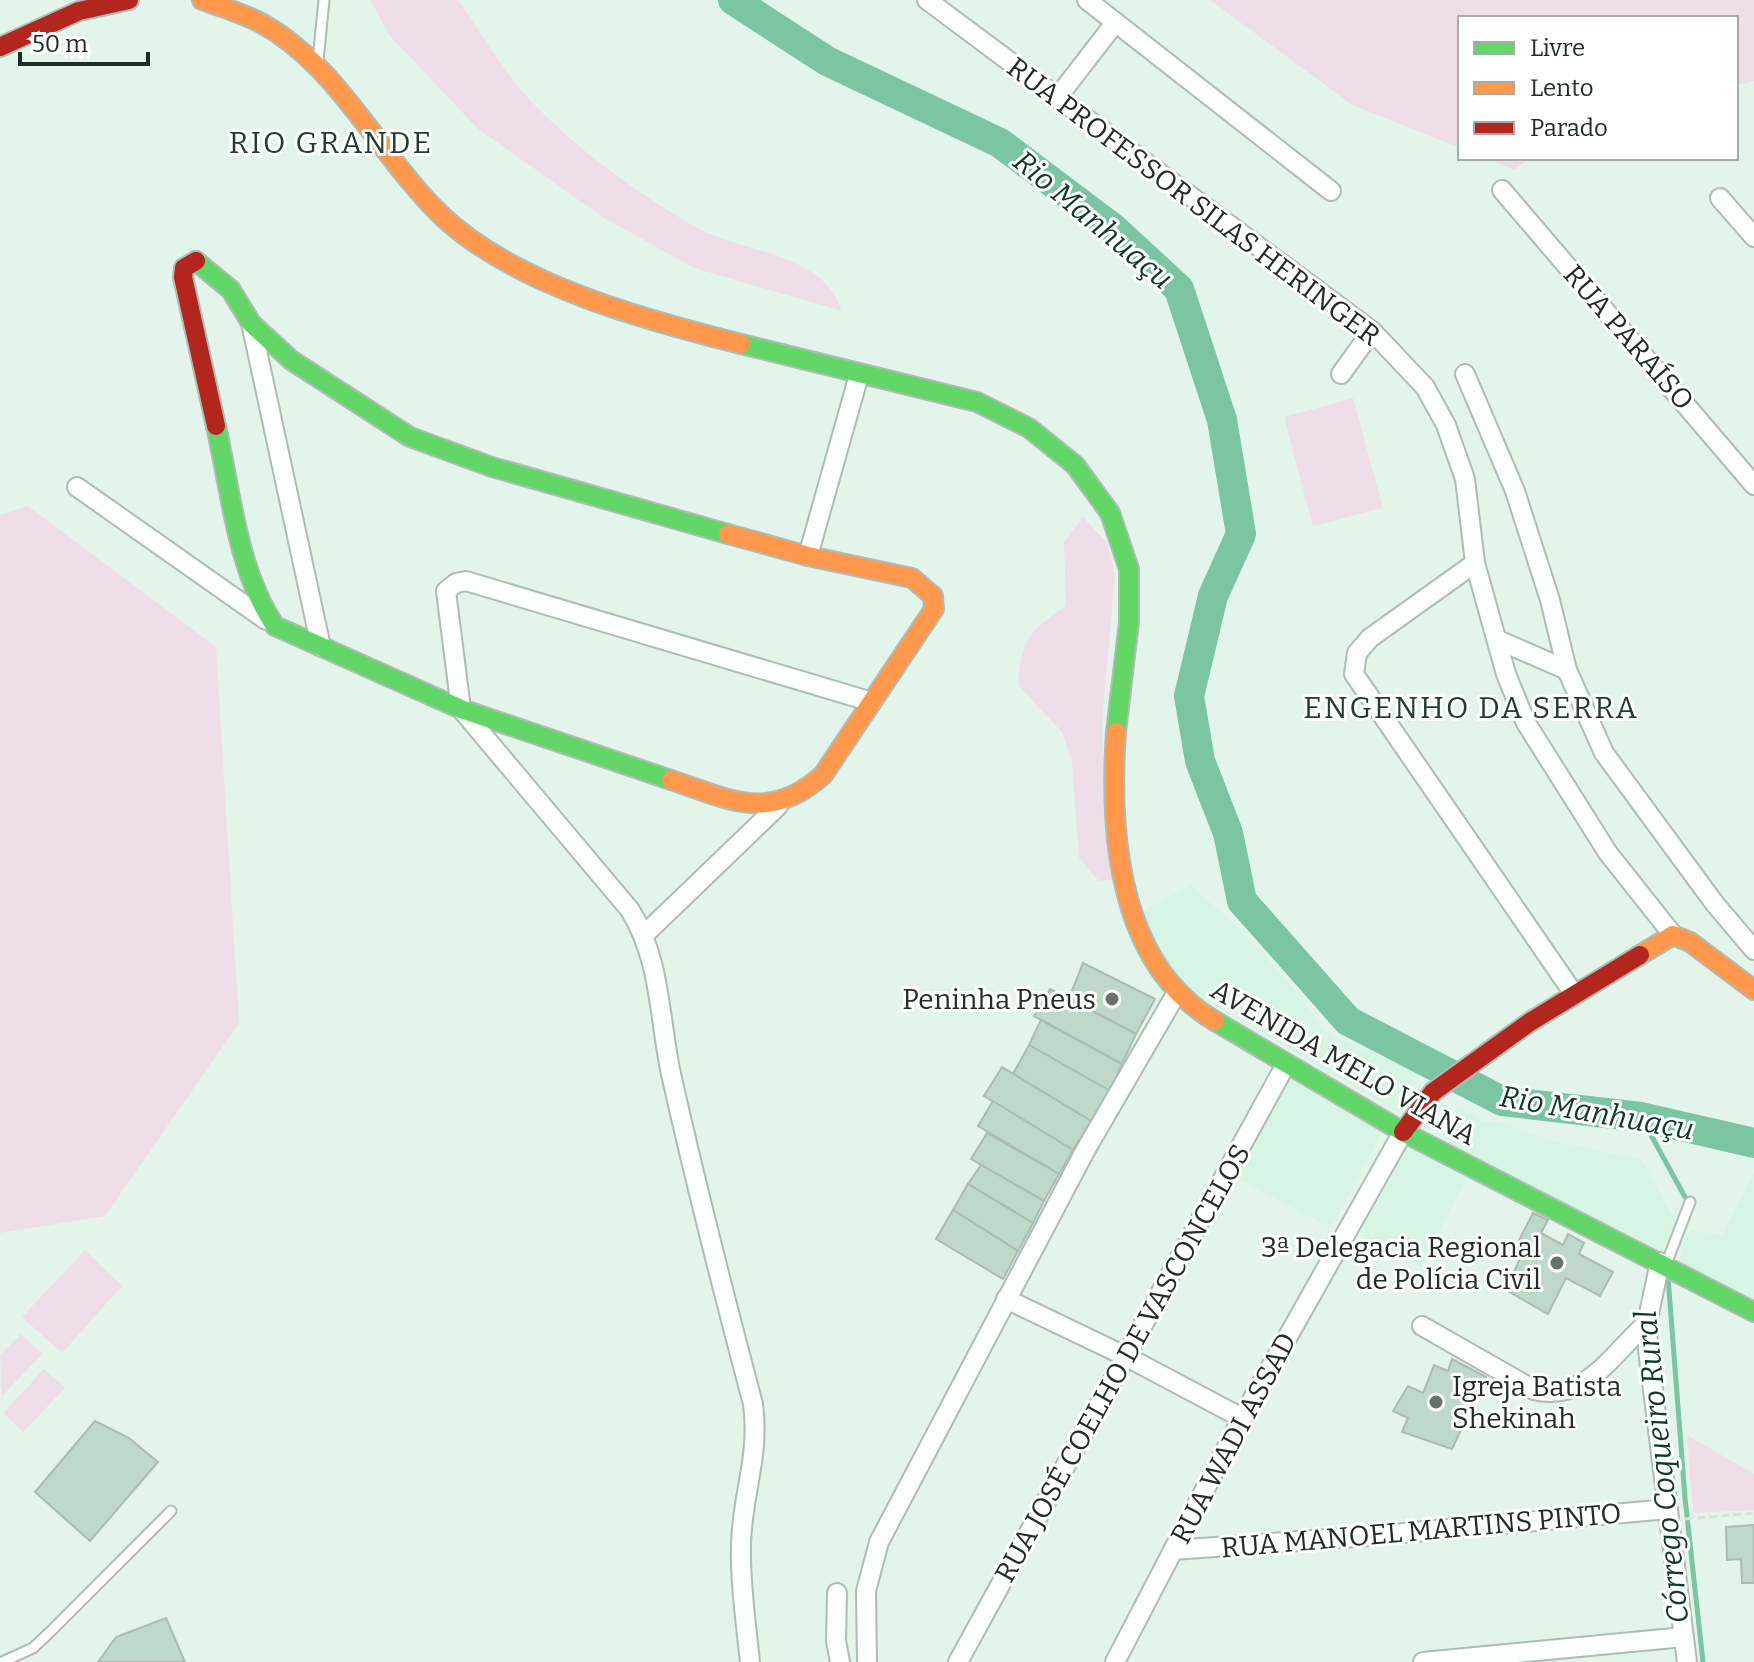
<svg xmlns="http://www.w3.org/2000/svg" width="1754" height="1662" viewBox="0 0 1754 1662" font-family="Bitter,serif">
<style>
.built{fill:#d6f5e4}
.green{fill:#efdee7}
.lines{fill:none;stroke-linecap:round;stroke-linejoin:round}
.stream{stroke:#7bc5a2;stroke-width:5}
.river{stroke:#7bc5a2;stroke-width:30}
.building{fill:#bed8ca;stroke:#adbbb3;stroke-width:2}
.lane-casing{stroke:#aebcb5;stroke-width:13}
.street-casing{stroke:#aebcb5;stroke-width:22}
.fast-casing{stroke:#aebcb5;stroke-width:22}
.slow-casing{stroke:#aebcb5;stroke-width:22}
.jam-casing{stroke:#aebcb5;stroke-width:22}
.path{stroke:#dbe1de;stroke-width:3;stroke-dasharray:8 4;stroke-linecap:butt}
.lane{stroke:#fbfefc;stroke-width:9}
.street{stroke:#fbfefc;stroke-width:18}
.fast{stroke:#63d668;stroke-width:18}
.slow{stroke:#ff974d;stroke-width:18}
.jam{stroke:#b3261e;stroke-width:18}
.poi-dot{fill:#64726a;stroke:#fff;stroke-width:3}
.labels{text-anchor:middle;stroke-width:6;stroke-linejoin:round;paint-order:stroke}
.street-label{font-size:28px;fill:#202c25;stroke:#fff}
.poi-label{font-size:28px;fill:#202c25;stroke:#fff;text-anchor:end}
.neighbourhood-label{font-size:30px;letter-spacing:2px;fill:#213d2f;stroke:#fff}
.water-label{font-size:30px;font-style:italic;fill:#103a27;stroke:#fff}
</style>
<rect width="100%" height="100%" fill="#e3f5eb"/>
<g class="built">
<polygon points="1191,885 1245,934 1302,998 1324,1031 1420,1074 1399,1113 1197,995 1165,961 1139,913"/>
<polygon points="1291,1072 1383,1130 1331,1228 1235,1177"/>
<polygon points="1458,1105 1483,1122 1503,1123 1549,1140 1642,1160 1676,1223 1660,1254 1451,1147 1441,1134"/>
<polygon points="1408,1147 1466,1179 1421,1267 1360,1233"/>
<polygon points="1754,1173 1754,1304 1678,1263 1690,1230 1722,1235"/>
</g>
<g class="green">
<path d="M370 0H458C481 32 502 70 529 99 576 149 636 192 694 226 741 254 822 250 842 311L694 268 604 218 477 128 390 36Z"/>
<polygon points="1210,0 1754,0 1754,81 1736,86 1736,18 1460,18 1460,148 1352,105"/>
<polygon points="1485,158 1529,158 1515,170"/>
<polygon points="1353,398 1383,508 1313,526 1284,417"/>
<polygon points="28,506 216,647 239,1023 105,1216 0,1233 0,515"/>
<path d="M1083 517 1107 543 1115 575 1102 722 1104 814 1112 880 1099 881 1079 858 1072 762 1062 732 1018 685C1021 640 1029 631 1066 606L1064 542Z"/>
<polygon points="85,1250 122,1286 62,1353 22,1317"/>
<polygon points="21,1334 42,1354 2,1396 0,1355"/>
<polygon points="44,1369 65,1388 23,1432 3,1413"/>
<polygon points="1687,1435 1754,1474 1754,1510 1693,1513"/>
</g>
<g class="lines">
<g class="stream">
<polyline points="1641,1117 1685,1197"/>
<polyline points="1668,1277 1685,1498 1703,1662"/>
</g>
<polyline class="river" points="733,0 827,61 1000,143 1114,229 1179,289 1222,420 1241,534 1213,596 1189,696 1200,761 1228,833 1242,901 1348,1021 1502,1101 1641,1117 1754,1143"/>
</g>
<g class="building">
<polygon points="1083,963 1155,999 1136,1034 1069,998"/>
<polygon points="1050,989 1136,1034 1122,1064 1034,1016"/>
<polygon points="1041,1020 1122,1064 1110,1091 1029,1045"/>
<polygon points="1029,1045 1110,1091 1091,1121 1013,1074"/>
<polygon points="1002,1067 1091,1121 1073,1150 984,1096"/>
<polygon points="993,1101 1073,1150 1059,1174 978,1126"/>
<polygon points="987,1133 1059,1174 1044,1201 971,1159"/>
<polygon points="981,1165 1044,1201 1033,1223 968,1184"/>
<polygon points="968,1184 1033,1223 1018,1251 953,1210"/>
<polygon points="953,1210 1018,1251 1003,1279 936,1239"/>
<polygon points="1533,1213 1548,1220 1541,1233 1563,1245 1568,1234 1584,1243 1579,1254 1613,1272 1600,1296 1566,1278 1548,1314 1506,1290 1522,1254 1514,1250"/>
<polygon points="1452,1359 1486,1377 1452,1449 1402,1432 1408,1418 1393,1411 1408,1386 1423,1393 1434,1365 1448,1371"/>
<polygon points="95,1421 129,1438 158,1462 90,1541 35,1492"/>
<polygon points="1754,1525 1754,1583 1742,1583 1741,1559 1727,1560 1726,1527"/>
<polygon points="166,1618 185,1662 98,1662 116,1637"/>
</g>
<g class="lines">
<g class="lane-casing">
<g id="lane">
<polyline points="318,61 324,0"/>
<polyline points="1667,1262 1690,1202"/>
<polyline points="2,1662 33,1648 50,1632 171,1511"/>
</g>
</g>
<g class="street-casing">
<g id="street">
<polyline points="927,0 1372,331 1425,387 1446,425 1465,479 1475,563 1506,674 1526,723 1608,853 1673,935"/>
<polyline points="1087,0 1331,191"/>
<polyline points="1057,98 1115,23"/>
<polyline points="1502,190 1754,485"/>
<polyline points="1720,198 1754,237"/>
<polyline points="251,323 321,647"/>
<polyline points="1341,374 1372,331"/>
<polyline points="1465,374 1515,491 1550,600 1567,670 1604,753 1715,904 1754,950"/>
<polyline points="77,487 266,620"/>
<polyline points="808,556 859,375"/>
<polyline points="1475,563 1370,638 1357,653 1354,674 1574,994"/>
<polyline points="1498,640 1567,670"/>
<polyline points="645,934 778,806"/>
<polyline points="1660,1262 1647,1323 1648,1350 1687,1662"/>
<polyline points="1006,1299 1125,1356 1242,1418"/>
<path d="M1422 1326 1534 1390C1585 1403 1612 1354 1647 1323"/>
<polyline points="1173,1550 1371,1536 1668,1509"/>
<polyline points="837,1593 836,1641 840,1662"/>
<path d="M750 1662C746 1624 740 1583 741 1545 742 1493 760 1458 753 1404 724 1295 696 1185 671 1074 659 1018 661 960 630 910L461 709 446 591 456 583 466 581 872 702"/>
<polyline points="867,1662 866,1591 879,1542 1085,1151 1176,994"/>
<polyline points="958,1662 1286,1064"/>
<polyline points="1115,1662 1242,1418 1403,1132"/>
<polyline points="1423,1662 1684,1637"/>
</g>
</g>
<g class="fast-casing">
<g id="fast">
<polyline points="196,261 231,290 251,323 291,360 410,437 492,467 728,534"/>
<polyline points="741,344 977,402 1029,428 1075,465 1110,513 1129,569 1129,622 1116,732"/>
<path d="M216 426C231 492 237 570 275 626L461 709 671 780"/>
<polyline points="1215,1021 1403,1132 1754,1312"/>
</g>
</g>
<g class="slow-casing">
<g id="slow">
<path d="M202 0C219 6 237 12 253 19 336 59 378 155 442 216 515 285 645 320 741 344"/>
<path d="M1116 732C1109 834 1118 964 1215 1021"/>
<path d="M671 780C731 800 769 823 823 775L934 609 933 596 912 578 808 556 728 534"/>
<polyline points="1640,955 1673,935 1690,942 1754,990"/>
</g>
</g>
<g class="jam-casing">
<g id="jam">
<polyline points="0,47 79,11 129,0"/>
<polyline points="196,261 184,268 183,277 216,426"/>
<polyline points="1403,1132 1433,1092 1530,1022 1640,955"/>
</g>
</g>
<polyline class="path" points="1685,1519 1754,1513"/>
<use href="#lane" class="lane"/>
<use href="#street" class="street"/>
<use href="#fast" class="fast"/>
<use href="#slow" class="slow"/>
<use href="#jam" class="jam"/>
</g>
<g class="poi-dot">
<circle cx="1112" cy="999" r="8"/>
<circle cx="1557" cy="1263" r="8"/>
<circle cx="1436" cy="1402" r="8"/>
</g>
<g class="labels">
<g class="street-label">
<text transform="translate(1194 201) rotate(37)" y="10">RUA PROFESSOR SILAS HERINGER</text>
<text transform="translate(1629 337) rotate(49)" y="10">RUA PARAÍSO</text>
<text transform="translate(1344 1062) rotate(30)" y="10">AVENIDA MELO VIANA</text>
<text transform="translate(1122 1363) rotate(-61)" y="10">RUA JOSÉ COELHO DE VASCONCELOS</text>
<text transform="translate(1233 1438) rotate(-62)" y="10">RUA WADI ASSAD</text>
<text transform="translate(1421 1530) rotate(-5)" y="10">RUA MANOEL MARTINS PINTO</text>
</g>
<g class="poi-label">
<text x="1096" y="1009">Peninha Pneus</text>
<text x="1541" y="1257">3ª Delegacia Regional<tspan x="1541" dy="32">de Polícia Civil</tspan></text>
<text x="1452" y="1396" text-anchor="start">Igreja Batista<tspan x="1452" dy="32">Shekinah</tspan></text>
</g>
<g class="neighbourhood-label">
<text x="331" y="153">RIO GRANDE</text>
<text x="1471" y="718">ENGENHO DA SERRA</text>
</g>
<g class="water-label">
<text transform="translate(1093 220) rotate(40)" y="10">Rio Manhuaçu</text>
<text transform="translate(1597 1113) rotate(10)" y="10">Rio Manhuaçu</text>
<text transform="translate(1662 1467) rotate(-96)" y="10">Córrego Coqueiro Rural</text>
</g>
</g>
<rect x="1458" y="16" width="280" height="144" fill="#ffffff" stroke="#a6aba8" stroke-width="2"/>
<rect x="1474" y="42" width="40" height="12" fill="#63d668" stroke="#a6aba8" stroke-width="2"/>
<text x="1530" y="56" font-size="24" fill="#202c25">Livre</text>
<rect x="1474" y="82" width="40" height="12" fill="#ff974d" stroke="#a6aba8" stroke-width="2"/>
<text x="1530" y="96" font-size="24" fill="#202c25">Lento</text>
<rect x="1474" y="122" width="40" height="12" fill="#b3261e" stroke="#a6aba8" stroke-width="2"/>
<text x="1530" y="136" font-size="24" fill="#202c25">Parado</text>
<path d="M20 52v12h128v-12" fill="none" stroke="#202c25" stroke-width="4"/>
<text x="32" y="52" font-size="24" fill="#202c25" stroke="#ffffff" stroke-width="6" paint-order="stroke">50 m</text>
</svg>
